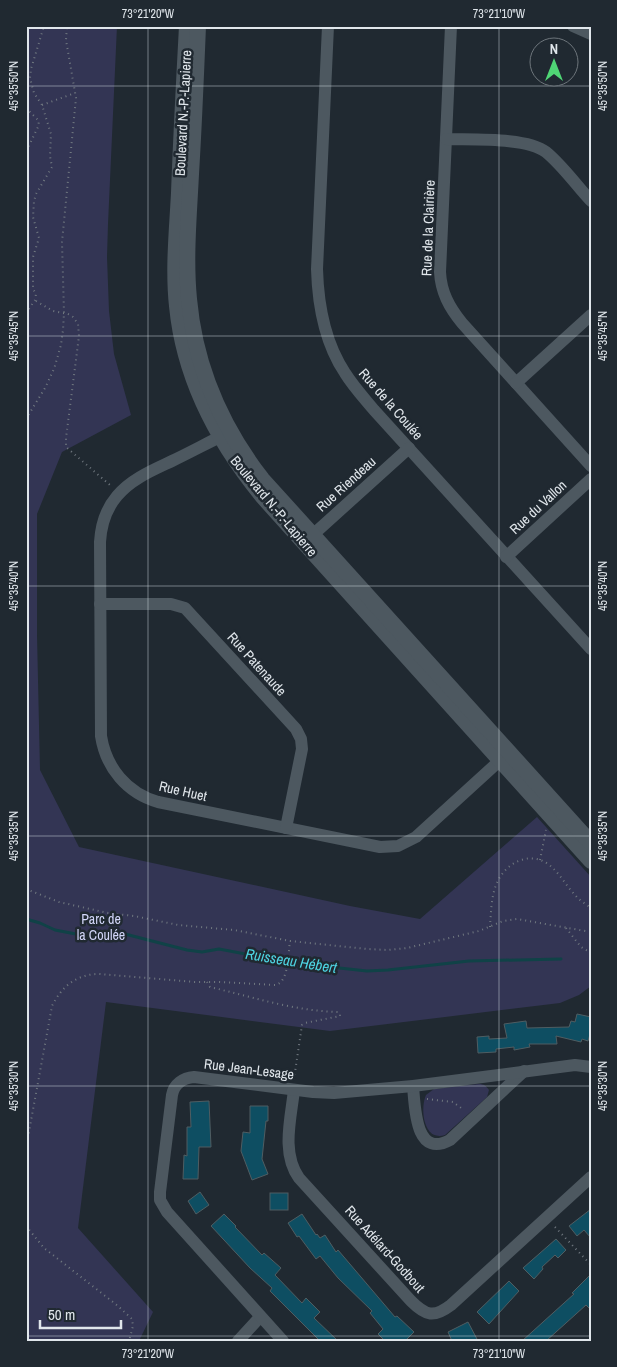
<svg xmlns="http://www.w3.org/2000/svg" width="617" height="1367" viewBox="0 0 617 1367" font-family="'Archivo Narrow',sans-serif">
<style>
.green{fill:#333554}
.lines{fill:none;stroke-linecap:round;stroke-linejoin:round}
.stream{stroke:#104247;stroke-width:3}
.building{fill:#0e4e62;stroke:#4f5d62}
.path{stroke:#717980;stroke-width:2;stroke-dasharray:1 4;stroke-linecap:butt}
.minor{stroke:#4d5860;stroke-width:12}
.tertiary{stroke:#4d5860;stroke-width:16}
.ticks{fill:none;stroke:#e0e6eb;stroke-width:1;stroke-opacity:0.45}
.labels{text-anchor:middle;stroke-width:5;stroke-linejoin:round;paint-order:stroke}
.street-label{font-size:14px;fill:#e0e6eb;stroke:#202931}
.park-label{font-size:14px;fill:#d2d6f8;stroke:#202931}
.water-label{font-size:15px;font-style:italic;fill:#4ed5e3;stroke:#202931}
.neatline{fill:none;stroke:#e0e6eb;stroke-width:2}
.ticks-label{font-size:12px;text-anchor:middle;fill:#e0e6eb}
</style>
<rect width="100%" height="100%" fill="#202931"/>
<g class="green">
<polygon points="26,26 117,26 108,224 107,257 109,311 114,354 131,415 62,452 37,514 37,635 40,770 79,847 350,906 420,919 537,817 591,877 591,986 579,995 560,1003 330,1031 106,1002 78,1228 153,1312 139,1341 26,1341"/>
<path d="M479 1084C484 1084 486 1086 489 1090L487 1097 445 1135C423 1142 420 1108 426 1095L434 1089Z"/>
</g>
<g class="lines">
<polyline class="stream" points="26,919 40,923 55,930 81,935 106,936 125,934 187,950 202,952 219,949 293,963 367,971 388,970 469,961 561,959"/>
</g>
<g class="building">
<polygon points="577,1014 591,1017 591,1031 588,1041 582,1039 581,1042 556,1036 557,1044 529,1044 530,1047 514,1050 514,1047 496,1049 496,1052 478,1053 477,1037 489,1036 489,1039 507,1038 504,1024 526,1021 527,1028 569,1027 571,1021 575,1022"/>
<polygon points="209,1101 211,1147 199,1147 198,1179 183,1179 184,1155 187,1156 187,1127 191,1127 190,1102"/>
<polygon points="250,1106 268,1106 268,1121 266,1121 262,1159 268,1174 252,1180 241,1151 243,1132 250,1133"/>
<polygon points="200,1192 209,1205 196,1214 188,1201"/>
<rect x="270" y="1193" width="18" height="17"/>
<polygon points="591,1209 591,1238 584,1230 577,1236 569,1226"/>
<polygon points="224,1214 236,1226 235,1227 262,1255 264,1253 281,1268 275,1275 302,1303 306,1298 320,1312 314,1318 338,1341 320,1341 270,1291 272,1288 250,1268 211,1226"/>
<polygon points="302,1214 316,1235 317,1234 320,1238 325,1235 336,1252 338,1250 395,1317 397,1316 414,1332 405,1341 385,1341 378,1334 383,1329 370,1313 372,1311 338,1278 320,1256 316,1259 299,1236 297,1237 288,1223"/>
<polygon points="556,1239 566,1250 558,1258 555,1255 542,1267 543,1269 534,1279 523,1268"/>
<polygon points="591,1274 591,1310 586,1305 546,1341 522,1341 574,1294 572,1293"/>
<polygon points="509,1281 519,1291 489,1324 477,1312"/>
<polygon points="468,1322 478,1341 452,1341 448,1332"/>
</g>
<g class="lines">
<g class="path">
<polyline points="42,105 75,93"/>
<polyline points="26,108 39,121 38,127 26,152"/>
<polyline points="36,301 53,311 68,314 73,317 78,324 79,336 66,438 66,447 110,485"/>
<polyline points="26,313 35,300 36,294 33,289 33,257 39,238 33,217 34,201 36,194 52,167 50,156 51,134 42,105 34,93 30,78 31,69 44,26"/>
<polyline points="26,419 45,388 54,369 61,345 63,330 64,313 62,242 76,98 66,40 67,26"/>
<polyline points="540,860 546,830"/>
<polyline points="26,889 59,902 108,913 134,916 178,925 234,930 290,941 367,949 388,950 407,948 479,931 503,921 517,919 591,932"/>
<path d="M490 927C491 913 491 898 496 885 504 864 528 850 548 864 560 873 566 886 576 896 580 901 586 904 591 908"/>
<polyline points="566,928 581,947 591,953"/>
<path d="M207 982 210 987C252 997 295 1011 338 1012L340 1014V1016L305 1023 302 1025 294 1079"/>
<polyline points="427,1099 453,1102 464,1110"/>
<path d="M26 1148 52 1006C62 986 77 974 99 974L195 982H219L276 985C289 981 288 954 290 941"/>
<polyline points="26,1226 44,1248 118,1306 132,1319 133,1326 129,1341"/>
<polyline points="555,1227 591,1265"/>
</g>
<g class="minor">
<path d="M328 26 317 269C318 305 325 343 345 373 353 386 364 398 374 410L591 649"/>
<path d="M451 26 440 272C441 292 449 307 462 323L591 466"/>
<polyline points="573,26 591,34"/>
<path d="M446 139C471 140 527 137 546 152 563 166 576 185 591 201"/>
<polyline points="516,383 591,315"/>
<path d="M228 433C209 442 191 452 172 461 153 470 131 479 117 496 106 509 101 525 100 542L101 736C106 768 127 793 158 802L380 847 398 846 416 837 507 754"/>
<polyline points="306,541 409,448"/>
<polyline points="506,557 591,479"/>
<polyline points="100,604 171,604 185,608 296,729 301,739 302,749 286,828"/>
<path d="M413 1086C415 1107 415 1159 450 1140L524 1071"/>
<path d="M294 1090C291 1118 281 1153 299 1178L411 1301C426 1316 434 1318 451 1305L591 1177"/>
<polyline points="238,1341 260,1317"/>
<path d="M283 1341 167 1212 160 1200V1192L172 1095C174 1084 183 1078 194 1077L313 1092 334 1093 413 1086 575 1065 591 1067"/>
</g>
<g class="tertiary">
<path d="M187 26C184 82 181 137 179 193 177 231 173 269 177 306 184 379 217 441 263 497L591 861"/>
<path d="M198 26C196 76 194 125 191 174 189 215 185 258 189 299 195 366 221 426 262 479L591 843"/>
</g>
</g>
<path class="ticks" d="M148 26V1341M499 26V1341M26 86H591M26 336H591M26 586H591M26 836H591M26 1086H591M26 1336H591"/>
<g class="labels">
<g class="street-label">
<text transform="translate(183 113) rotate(-87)" y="5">Boulevard N.-P.-Lapierre</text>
<text transform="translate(428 228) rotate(-88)" y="5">Rue de la Clairière</text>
<text transform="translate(391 404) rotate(49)" y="5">Rue de la Coulée</text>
<text transform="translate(346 484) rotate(-42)" y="5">Rue Riendeau</text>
<text transform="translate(274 506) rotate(50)" y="5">Boulevard N.-P.-Lapierre</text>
<text transform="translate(538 507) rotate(-43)" y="5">Rue du Vallon</text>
<text transform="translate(257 664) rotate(48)" y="5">Rue Patenaude</text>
<text transform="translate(183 791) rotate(13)" y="5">Rue Huet</text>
<text transform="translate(249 1069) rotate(7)" y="5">Rue Jean-Lesage</text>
<text transform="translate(385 1249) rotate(48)" y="5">Rue Adélard-Godbout</text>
</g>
<g class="park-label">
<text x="101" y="924">Parc de<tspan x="101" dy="16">la Coulée</tspan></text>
</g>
<g class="water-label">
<text transform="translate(291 961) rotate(9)" y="5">Ruisseau Hébert</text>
</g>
</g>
<rect width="617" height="1367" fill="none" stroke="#202931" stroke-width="55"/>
<g transform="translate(554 62)"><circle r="24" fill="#202931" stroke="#6d757b"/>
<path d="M0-4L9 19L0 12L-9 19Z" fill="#4fd675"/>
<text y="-8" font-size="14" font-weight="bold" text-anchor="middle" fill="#e0e6eb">N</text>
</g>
<path d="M40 1320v8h81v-8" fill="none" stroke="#e0e6eb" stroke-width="2.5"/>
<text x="48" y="1320" font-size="15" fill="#e0e6eb" stroke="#202931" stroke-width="4" paint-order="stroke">50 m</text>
<rect x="28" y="28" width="562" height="1312" class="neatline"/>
<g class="ticks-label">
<text x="148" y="18">73°21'20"W</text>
<text x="499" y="18">73°21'10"W</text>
<text transform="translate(14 86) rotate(-90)" y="4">45°35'50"N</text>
<text transform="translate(603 86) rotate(-90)" y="4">45°35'50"N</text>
<text transform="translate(14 336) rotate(-90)" y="4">45°35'45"N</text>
<text transform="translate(603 336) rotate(-90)" y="4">45°35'45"N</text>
<text transform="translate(14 586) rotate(-90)" y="4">45°35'40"N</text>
<text transform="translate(603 586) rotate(-90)" y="4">45°35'40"N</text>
<text transform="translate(14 836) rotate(-90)" y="4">45°35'35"N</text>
<text transform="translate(603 836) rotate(-90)" y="4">45°35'35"N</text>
<text transform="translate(14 1086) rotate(-90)" y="4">45°35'30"N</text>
<text transform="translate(603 1086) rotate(-90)" y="4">45°35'30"N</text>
<text x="148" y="1358">73°21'20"W</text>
<text x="499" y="1358">73°21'10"W</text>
</g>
</svg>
